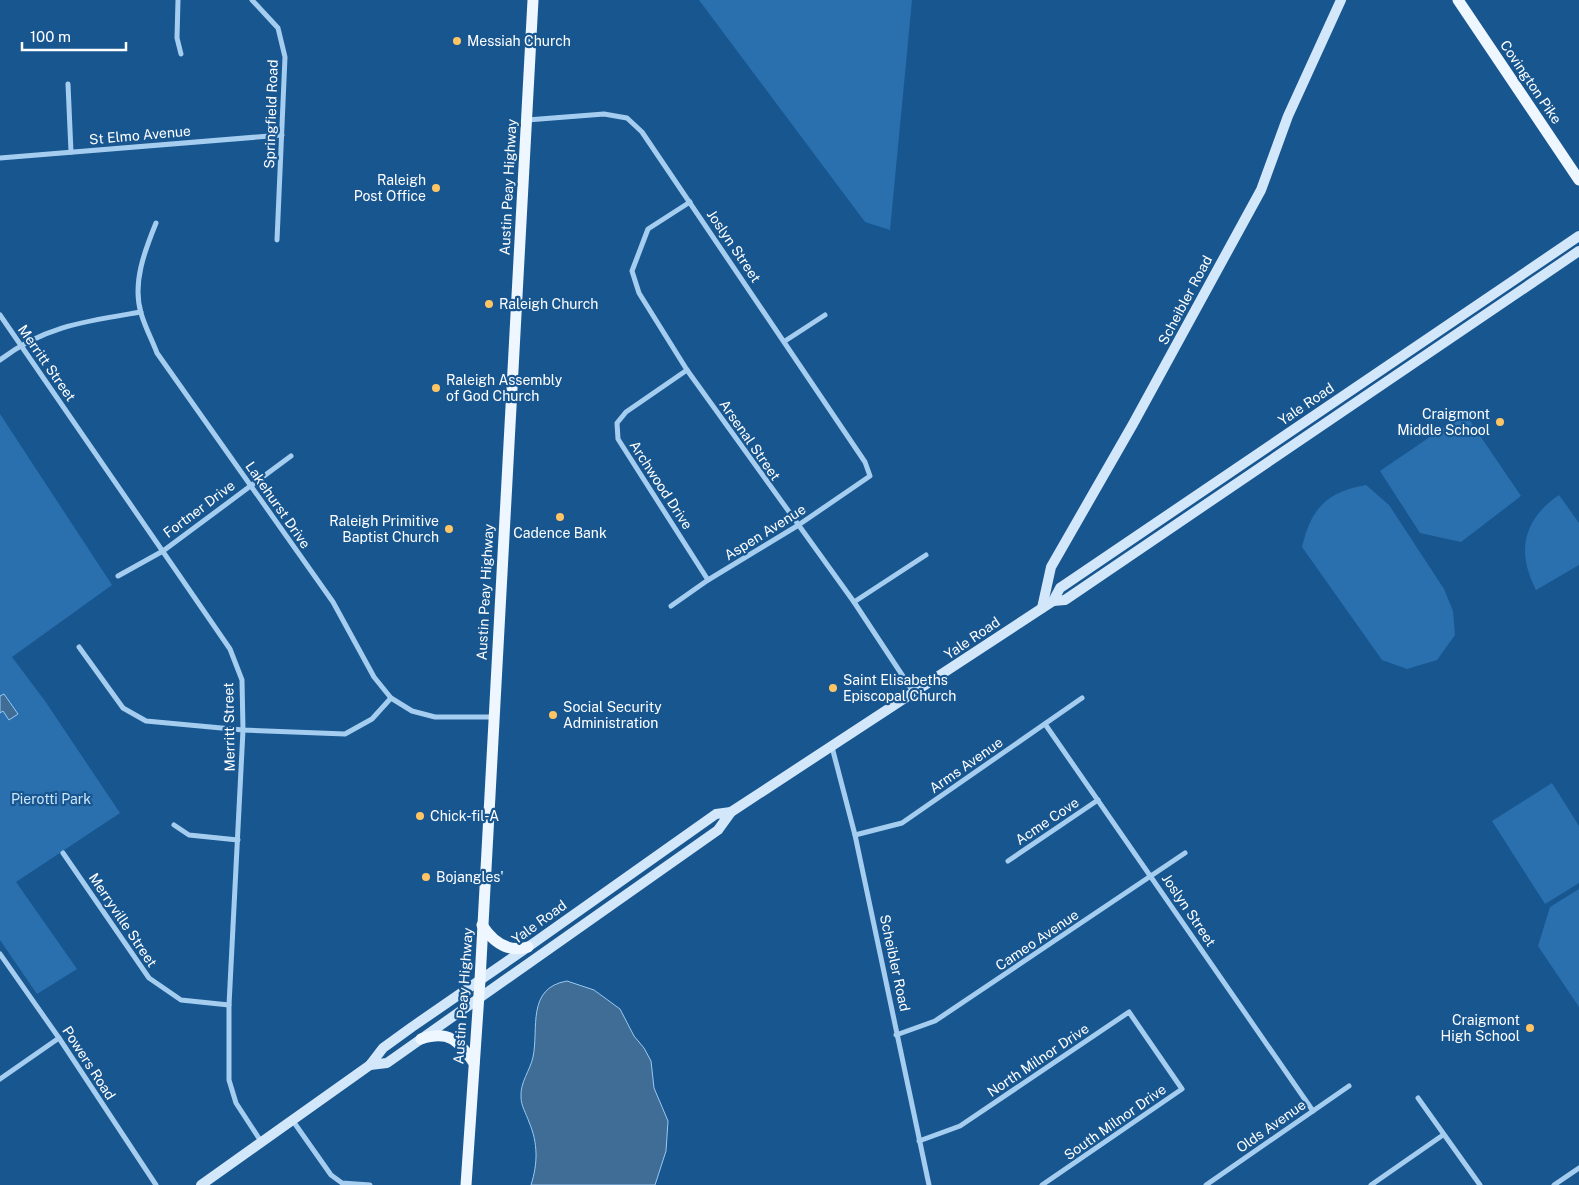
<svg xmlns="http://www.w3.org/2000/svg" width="1579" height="1185" viewBox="0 0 1579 1185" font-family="'Public Sans',sans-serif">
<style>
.green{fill:#2a70ae}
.water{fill:#406d96;stroke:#98c9f2}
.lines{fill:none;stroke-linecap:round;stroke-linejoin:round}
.street{stroke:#a5cdef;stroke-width:5}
.secondary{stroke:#d3e7fb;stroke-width:10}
.primary{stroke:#eef6ff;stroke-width:11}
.poi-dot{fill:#ffc564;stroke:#185690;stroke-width:2}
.labels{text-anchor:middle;stroke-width:4.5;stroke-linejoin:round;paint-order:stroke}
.poi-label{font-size:14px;fill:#fff;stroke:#185690;text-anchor:start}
.street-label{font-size:14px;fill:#fff;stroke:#185690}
.park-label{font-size:14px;fill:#cce5fb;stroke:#185690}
</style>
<rect width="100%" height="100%" fill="#185690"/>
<g class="green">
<polygon points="699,0 912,0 890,230 865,222"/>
<polygon points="0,414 112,585 12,657 45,701 120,813 16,882 77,969 37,994 0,940"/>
<polygon points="1462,415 1468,418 1521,496 1461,542 1420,533 1380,471"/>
<path d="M1366 485 1389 505 1444 589 1453 611 1455 635 1437 660 1407 669 1382 660 1302 547C1311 509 1326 492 1366 485Z"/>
<path d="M1559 495 1579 523V565L1536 590C1516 551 1523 520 1559 495Z"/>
<polygon points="1552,783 1579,826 1579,883 1545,904 1492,821"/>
<polygon points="1579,889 1579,1007 1538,946 1550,907"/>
</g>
<g class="water">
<polygon points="4,694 18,714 9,720 3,711 0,713 0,696"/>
<path d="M567 981 594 990 620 1009 634 1036 644 1048 651 1061 654 1088 668 1121 666 1151 655 1185H531C538 1163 538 1143 529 1122 526 1113 521 1106 521 1097 520 1082 530 1071 533 1057 539 1029 526 988 567 981Z"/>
</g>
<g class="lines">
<g class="street">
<polyline points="178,0 177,38 181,54"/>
<polyline points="252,0 278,28 285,57 277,240"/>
<polyline points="68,84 71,152"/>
<polyline points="527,120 604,114 627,118 642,132 865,462 870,476 797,526 708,580 671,606"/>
<polyline points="0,158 282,135"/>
<polyline points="690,202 648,229 632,271 639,293 687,370 854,602 914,693"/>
<path d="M156 223C145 250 132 283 141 313 145 327 152 340 157 353L333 602 374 677 391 698 412 711 435 717H493"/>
<polyline points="0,315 230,649 242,680 243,730 229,1005 229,1080 236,1103 262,1143"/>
<polyline points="785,341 825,315"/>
<path d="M0 360C44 326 87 321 141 312"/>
<polyline points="687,370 626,412 617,423 618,439 708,580"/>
<polyline points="118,576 163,551 291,456"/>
<polyline points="854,602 926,555"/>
<polyline points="79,647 123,708 146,721 243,730 345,734 372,719 391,698"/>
<polyline points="1045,724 1313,1111"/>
<polyline points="832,747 855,835 929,1185"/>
<polyline points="174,825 189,835 238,840"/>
<polyline points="855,835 902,823 1082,698"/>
<polyline points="63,853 149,978 181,1000 229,1005"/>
<polyline points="1008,861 1098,800"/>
<polyline points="0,954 59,1038 156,1185"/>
<polyline points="896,1035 935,1021 1185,853"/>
<polyline points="0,1079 59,1038"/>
<polyline points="1418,1098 1480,1185"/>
<polyline points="293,1121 331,1175 342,1183 370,1185"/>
<polyline points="919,1141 960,1126 1129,1012 1182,1089 1042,1185"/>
<polyline points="1206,1185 1349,1086"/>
<polyline points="1371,1185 1443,1135"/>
<polyline points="1554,1185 1579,1168"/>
</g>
<g class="secondary">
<polyline points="1053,601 1065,600 1579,251"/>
<polyline points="1042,608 1051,567 1133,424 1261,190 1288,116 1341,0"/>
<polyline points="370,1065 387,1063 421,1039 718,830 731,812 1053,601 1060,588 1579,236"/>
<polyline points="201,1185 370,1065 383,1048 412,1027 528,947 716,814 731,812"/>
</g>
<g class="primary">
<polyline points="1458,0 1579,180"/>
<path d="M482 925C493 942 508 953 528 947"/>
<path d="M421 1039C449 1030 458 1040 474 1063"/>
<polyline points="466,1185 480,980 533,0"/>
</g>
</g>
<g class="poi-dot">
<circle cx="457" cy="41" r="5"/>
<circle cx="436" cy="188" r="5"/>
<circle cx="489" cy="304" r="5"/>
<circle cx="436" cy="388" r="5"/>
<circle cx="1500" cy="422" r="5"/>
<circle cx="560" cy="517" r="5"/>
<circle cx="449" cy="529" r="5"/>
<circle cx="833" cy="688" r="5"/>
<circle cx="553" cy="715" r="5"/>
<circle cx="420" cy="816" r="5"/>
<circle cx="426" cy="877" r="5"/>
<circle cx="1530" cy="1028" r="5"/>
</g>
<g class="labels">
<g class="poi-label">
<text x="467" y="46">Messiah Church</text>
<text x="426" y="185" text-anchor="end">Raleigh<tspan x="426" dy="16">Post Office</tspan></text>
<text x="499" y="309">Raleigh Church</text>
<text x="446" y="385">Raleigh Assembly<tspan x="446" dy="16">of God Church</tspan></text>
<text x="1490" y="419" text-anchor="end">Craigmont<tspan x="1490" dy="16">Middle School</tspan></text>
<text x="439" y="526" text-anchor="end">Raleigh Primitive<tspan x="439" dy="16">Baptist Church</tspan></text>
<text x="560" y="538" text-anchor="middle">Cadence Bank</text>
<text x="843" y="685">Saint Elisabeths<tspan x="843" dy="16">Episcopal Church</tspan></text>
<text x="563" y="712">Social Security<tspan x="563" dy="16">Administration</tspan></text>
<text x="430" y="821">Chick-fil-A</text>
<text x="436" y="882">Bojangles'</text>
<text x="1520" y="1025" text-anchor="end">Craigmont<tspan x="1520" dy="16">High School</tspan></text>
</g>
<g class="street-label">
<text transform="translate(1531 82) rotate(56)" y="5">Covington Pike</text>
<text transform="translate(271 114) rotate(-88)" y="5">Springfield Road</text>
<text transform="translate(140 135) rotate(-5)" y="5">St Elmo Avenue</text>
<text transform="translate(508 187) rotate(-87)" y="5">Austin Peay Highway</text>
<text transform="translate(734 246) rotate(56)" y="5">Joslyn Street</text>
<text transform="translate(1185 300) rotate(-62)" y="5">Scheibler Road</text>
<text transform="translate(47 363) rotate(55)" y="5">Merritt Street</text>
<text transform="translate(1306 404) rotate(-34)" y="5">Yale Road</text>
<text transform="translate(750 440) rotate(55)" y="5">Arsenal Street</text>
<text transform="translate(661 485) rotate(57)" y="5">Archwood Drive</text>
<text transform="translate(278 505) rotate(55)" y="5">Lakehurst Drive</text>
<text transform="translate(199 509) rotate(-37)" y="5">Fortner Drive</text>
<text transform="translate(765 532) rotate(-32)" y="5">Aspen Avenue</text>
<text transform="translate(485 592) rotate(-87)" y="5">Austin Peay Highway</text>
<text transform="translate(972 638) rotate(-34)" y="5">Yale Road</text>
<text transform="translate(229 727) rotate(-91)" y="5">Merritt Street</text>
<text transform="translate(966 765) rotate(-35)" y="5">Arms Avenue</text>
<text transform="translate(1047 821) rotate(-34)" y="5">Acme Cove</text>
<text transform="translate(1189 910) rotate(56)" y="5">Joslyn Street</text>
<text transform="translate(123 920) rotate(56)" y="5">Merryville Street</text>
<text transform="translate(539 922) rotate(-36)" y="5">Yale Road</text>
<text transform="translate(1037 940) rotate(-34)" y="5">Cameo Avenue</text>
<text transform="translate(895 963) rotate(78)" y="5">Scheibler Road</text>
<text transform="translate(463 996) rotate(-86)" y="5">Austin Peay Highway</text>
<text transform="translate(1038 1060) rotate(-34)" y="5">North Milnor Drive</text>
<text transform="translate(89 1063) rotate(57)" y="5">Powers Road</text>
<text transform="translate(1115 1122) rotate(-35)" y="5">South Milnor Drive</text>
<text transform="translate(1271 1126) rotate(-35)" y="5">Olds Avenue</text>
</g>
<g class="park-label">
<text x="51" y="804">Pierotti Park</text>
</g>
</g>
<path d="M22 42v8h104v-8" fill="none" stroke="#ffffff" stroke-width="2.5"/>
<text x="30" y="42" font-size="15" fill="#ffffff" stroke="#185690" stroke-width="4" paint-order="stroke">100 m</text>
</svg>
